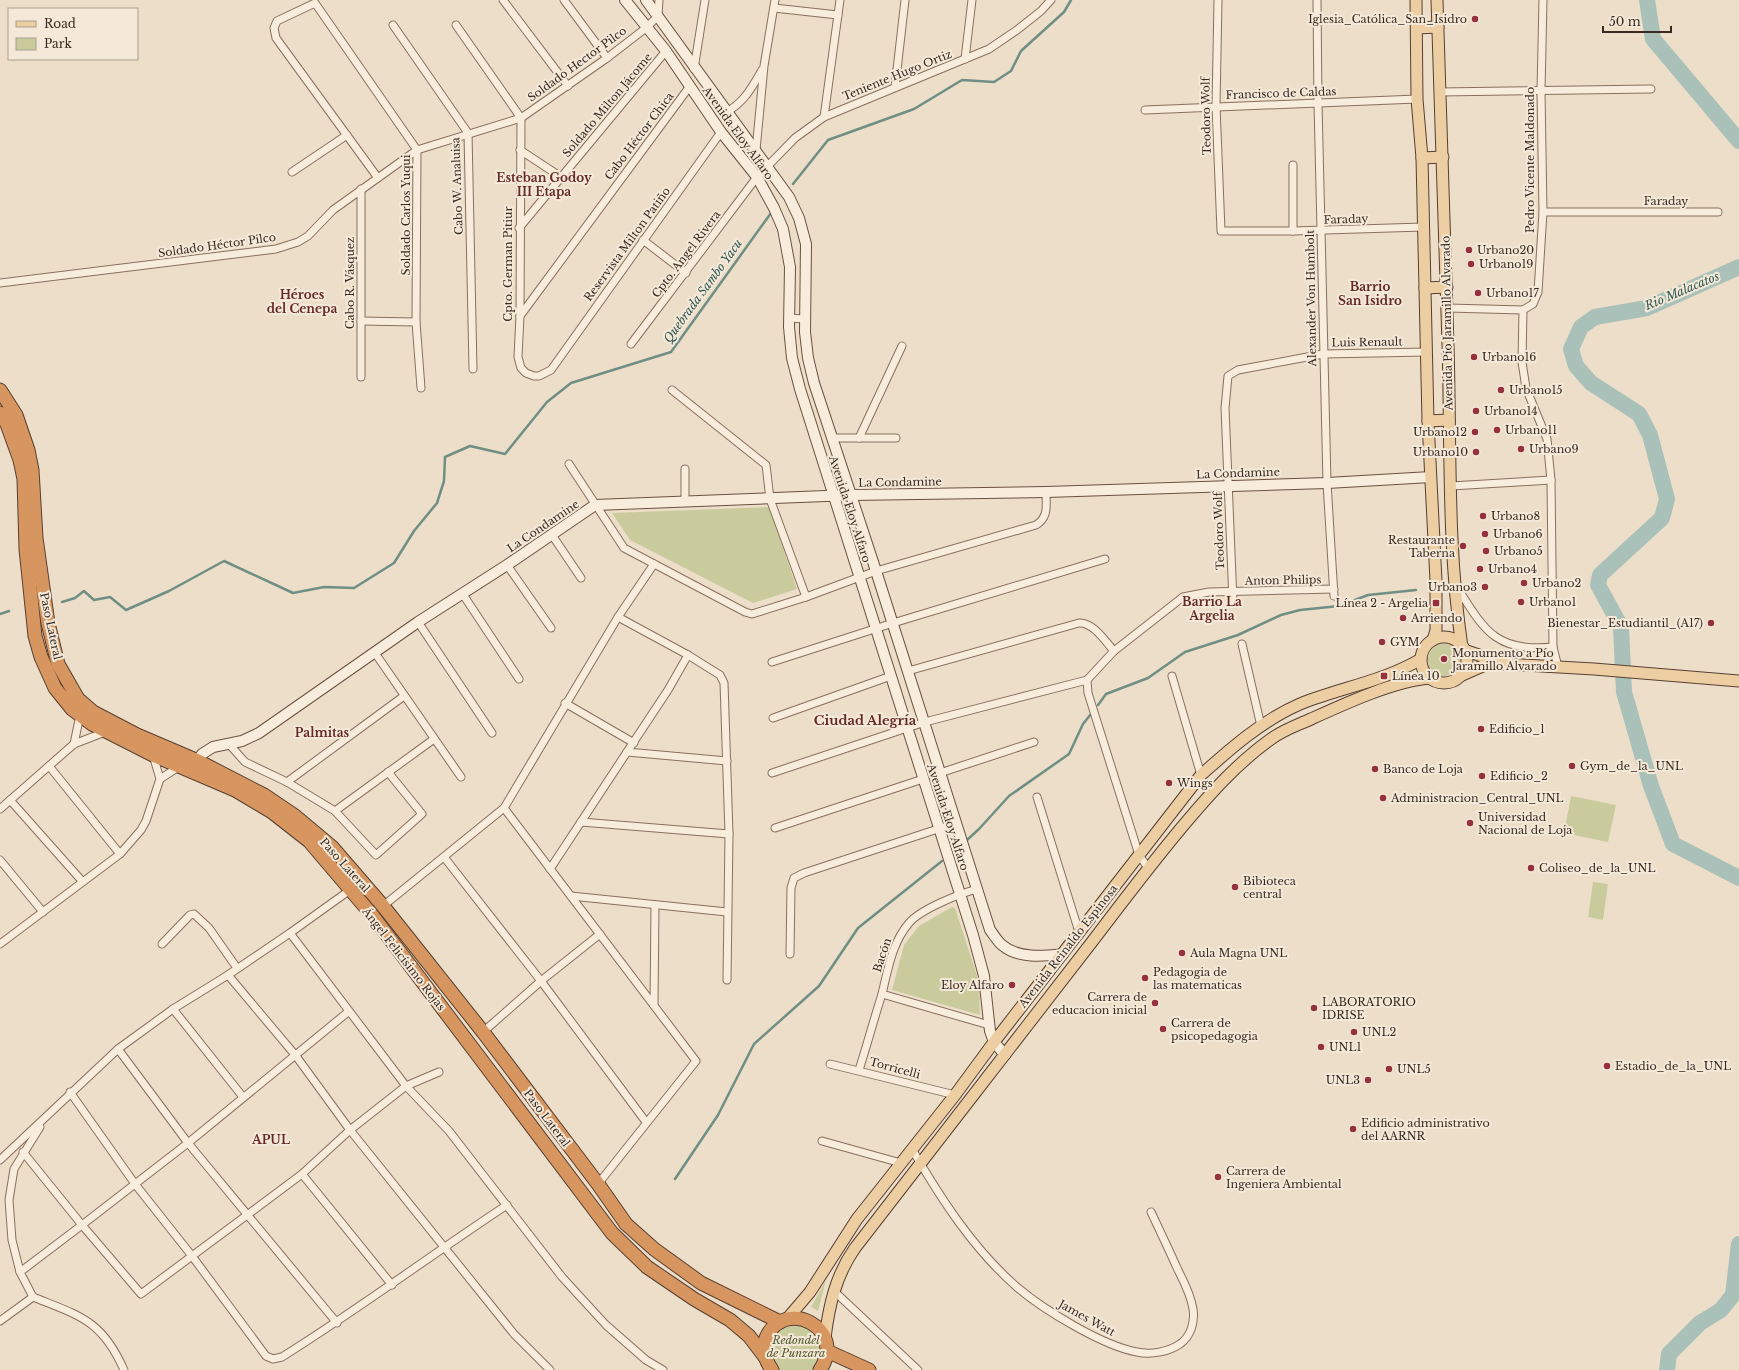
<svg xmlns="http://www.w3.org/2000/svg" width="1739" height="1370" viewBox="0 0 1739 1370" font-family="'Libre Baskerville',serif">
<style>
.green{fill:#cacb9d}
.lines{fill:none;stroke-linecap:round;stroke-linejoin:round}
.stream{stroke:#708f84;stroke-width:2.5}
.river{stroke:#a9c1b8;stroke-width:16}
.street-casing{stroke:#88705e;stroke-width:9}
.secondary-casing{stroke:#6a5141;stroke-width:12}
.primary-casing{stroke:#563f32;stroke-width:13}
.highway-casing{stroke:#563f32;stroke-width:15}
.street{stroke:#f8ecdc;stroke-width:7}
.secondary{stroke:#f8ecdc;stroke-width:10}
.primary{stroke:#edcea3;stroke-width:11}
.highway{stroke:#d7965f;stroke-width:13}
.poi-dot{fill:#94313c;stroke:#f4e9d8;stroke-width:1.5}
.labels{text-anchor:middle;stroke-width:4;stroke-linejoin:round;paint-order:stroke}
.poi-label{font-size:11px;fill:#392a21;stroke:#f4e9d8;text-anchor:start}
.street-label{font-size:11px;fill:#392a21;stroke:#f4e9d8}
.park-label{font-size:11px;font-style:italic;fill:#4e5528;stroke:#f4e9d8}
.neighbourhood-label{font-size:12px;font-weight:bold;fill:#642922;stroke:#f4e9d8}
.water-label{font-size:12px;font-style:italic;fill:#315852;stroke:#f4e9d8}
.quarter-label{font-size:13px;font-weight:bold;fill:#642922;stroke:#f4e9d8}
</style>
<rect width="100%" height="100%" fill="#eddec9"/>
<g class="green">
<polygon points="769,507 797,589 753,603 630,540 612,513"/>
<circle cx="1444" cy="660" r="16"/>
<polygon points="1571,796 1616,805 1608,842 1564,833"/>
<polygon points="1593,882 1608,884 1603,920 1588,917"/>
<polygon points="952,907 955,908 979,982 980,1015 892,990 904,945 919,926"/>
<polygon points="826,1280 818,1311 811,1307"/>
<path d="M787 1324 811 1326 824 1347 814 1370H779C774 1366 773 1362 772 1356 767 1339 774 1334 787 1324Z"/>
</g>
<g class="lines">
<g class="stream">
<polyline points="793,184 828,140 914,109 962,80 994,82 1011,71 1021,51 1064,12 1071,0"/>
<polyline points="62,602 75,598 84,591 94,600 110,597 126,610 169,591 224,561 293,593 324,587 354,588 394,563 414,531 437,503 444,481 445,457 470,446 505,454 547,402 571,383 671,352 771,213"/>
<polyline points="0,614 9,611"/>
<polyline points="1098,705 1106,694 1148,678 1185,652 1238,635 1281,615 1300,610 1339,606 1368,595 1416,590"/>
<polyline points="967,840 979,829 1009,796 1069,754 1083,724 1091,714"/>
<polyline points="675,1179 718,1115 754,1044 819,986 858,928 942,861"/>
</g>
<g class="river">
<polyline points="1647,0 1653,39 1739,141"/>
<polyline points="1739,267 1647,308 1595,317 1581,327 1571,349 1576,366 1591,383 1639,414 1650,435 1667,499 1662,518 1600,575 1598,585 1621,627 1624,692 1651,786 1673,844 1739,878"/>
<polyline points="1667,1370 1669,1354 1700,1323 1721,1310 1733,1295 1739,1244"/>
</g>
<g class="street-casing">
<g id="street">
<polyline points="503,0 568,86"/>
<polyline points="564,0 607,58"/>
<polyline points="1218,0 1216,106 1221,231 1293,231 1423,227"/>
<polyline points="1317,0 1318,103 1327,483 1334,596"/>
<polyline points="1543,0 1541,91 1543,212 1538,292 1533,304 1523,310 1522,362 1526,388 1547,439 1551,480 1553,647 1558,667"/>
<polyline points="774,8 838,15"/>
<polyline points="393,25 468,133 473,369"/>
<polyline points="456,25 521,118 520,316 518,357 521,368 526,373 534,376 539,376 551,370 721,132"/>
<polyline points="965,59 972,0"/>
<polyline points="694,69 705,0"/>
<polyline points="895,87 905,0"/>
<polyline points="1440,92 1651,89"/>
<polyline points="1145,110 1417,99"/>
<path d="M726 112C744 103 752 87 762 70"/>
<polyline points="824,117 840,0"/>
<polyline points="520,150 561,177"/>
<polyline points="756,150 764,66 775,0"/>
<polyline points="1293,165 1293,231"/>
<polyline points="292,172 347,135"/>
<polyline points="378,178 276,38 274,28 277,21 315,3 417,150 416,322 421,388"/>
<polyline points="361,189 361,377"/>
<polyline points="1543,212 1718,212"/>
<polyline points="519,228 666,51"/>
<polyline points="643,240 686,273"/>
<polyline points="0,283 276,249 298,242 308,236 333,210 417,150 521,118 607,58 646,28 658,16 659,0"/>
<polyline points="1448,308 1523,310"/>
<polyline points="520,316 690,86"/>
<polyline points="789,318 805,319"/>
<polyline points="361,321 416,322"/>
<polyline points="631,344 757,177 795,138 824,117 989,49 1017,30 1041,11 1051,0"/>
<polyline points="672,390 766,465 770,499 806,597"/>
<polyline points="833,438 896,438"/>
<polyline points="859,438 902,346"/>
<path d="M569 464 624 548 745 612 752 614 806 597 876 571 1036 525C1049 517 1046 505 1046 492"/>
<polyline points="685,469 685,502"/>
<polyline points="1451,486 1551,480"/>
<polyline points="552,535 581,578"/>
<polyline points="507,565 551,628"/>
<path d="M1457 587C1484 630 1496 653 1553 647"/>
<polyline points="462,593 519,679"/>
<polyline points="1233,601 1225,408 1228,376 1238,370 1323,354 1426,352"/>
<polyline points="618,617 688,655 720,675 724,683 729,834 727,980"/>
<polyline points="418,622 492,733"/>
<polyline points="1242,644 1261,726"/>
<polyline points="375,653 461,777"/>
<polyline points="688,655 668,690 627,752 727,761"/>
<polyline points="772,662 893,623 1105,559"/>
<path d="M908 671 1079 623C1093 622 1105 641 1114 651L1183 597 1209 592 1334 589"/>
<polyline points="1172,676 1201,775"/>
<polyline points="1087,680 1088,693 1139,855 1148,868"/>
<polyline points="565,703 634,743"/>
<polyline points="773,718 891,676"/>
<polyline points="74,744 80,715"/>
<polyline points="229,744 245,762 287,782 335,811 376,855 422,814 388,772"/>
<polyline points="49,766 120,854"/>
<polyline points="772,773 925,722 1087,680 1114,651"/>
<polyline points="940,773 1034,742"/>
<polyline points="160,779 180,766"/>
<polyline points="287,782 404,696"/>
<polyline points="1037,797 1079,932"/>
<polyline points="10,800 82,881"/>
<polyline points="504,808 696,1061 598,1184"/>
<polyline points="0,809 74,744 105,732"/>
<polyline points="335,811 434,739"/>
<polyline points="581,822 729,834"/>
<polyline points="775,828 923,779"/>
<polyline points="444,857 541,981 646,1122"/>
<polyline points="0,860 43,912"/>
<polyline points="550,869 627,752"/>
<polyline points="571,896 727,912"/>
<polyline points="383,906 504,808 618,617 654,564"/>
<polyline points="290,933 406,1086 449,1131 562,1277 606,1325 646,1360 663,1370"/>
<polyline points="0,944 120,854 141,830 146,821 160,779 153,755"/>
<polyline points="162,944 190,915 194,914 209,928 237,968"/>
<polyline points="790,954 791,888 794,878 804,873 956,823"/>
<polyline points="228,975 296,1056 350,1130 514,1334 550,1370"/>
<polyline points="882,994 989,1025"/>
<polyline points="654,1005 655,905"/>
<polyline points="173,1009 243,1097"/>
<polyline points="348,1012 188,1143 82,1225 141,1294 302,1174 350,1130 406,1086 439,1072"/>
<polyline points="483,1032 541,981 600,934"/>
<polyline points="118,1049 188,1143 337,1323"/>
<polyline points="830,1064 955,1095"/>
<path d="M859 1070C867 1045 874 1019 882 994 888 969 892 943 909 923 921 909 959 894 977 889"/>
<path d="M70 1092 135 1184 192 1256 266 1356 273 1359 282 1357C359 1309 431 1255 507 1205"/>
<path d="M40 1127 14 1169 9 1200 12 1240 20 1272 33 1297C80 1316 102 1320 124 1370"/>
<polyline points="822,1141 901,1163"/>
<path d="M912 1149C941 1199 974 1250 1018 1288 1044 1310 1103 1346 1137 1352 1151 1355 1168 1352 1180 1344 1191 1336 1195 1322 1193 1309 1191 1295 1184 1282 1178 1270 1169 1250 1160 1231 1151 1212"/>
<polyline points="0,1160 118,1049 173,1009 228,975 290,933 350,890"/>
<polyline points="302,1174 392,1285"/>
<polyline points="20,1272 82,1225 23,1152"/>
<polyline points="834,1291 918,1370"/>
<polyline points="0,1321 33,1297"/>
</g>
</g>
<g class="secondary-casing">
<g id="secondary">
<polyline points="625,0 666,51 721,132 757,177 774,208 783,229 790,267 789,327 792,358 800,389 973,935 984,976 990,1031 994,1042 1005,1055"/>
<path d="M646 0 789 197 799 218 806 244 805 332 808 358 814 383 876 571 990 930C994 935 997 941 1002 945 1018 959 1044 956 1063 954"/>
<polyline points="194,766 202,754 213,747 242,741 259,733 418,622 507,565 595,505 851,495 1046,492 1327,483 1431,477"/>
</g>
</g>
<g class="primary-casing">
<g id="primary">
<polyline points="1416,0 1417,99 1422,158 1428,421 1436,581 1436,630 1433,640"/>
<path d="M1437 0C1441 115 1445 230 1448 345 1451 445 1447 547 1462 647"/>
<polyline points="1417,28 1438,27"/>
<polyline points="1422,158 1443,157"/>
<polyline points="1425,288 1447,287"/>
<polyline points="1428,421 1449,420"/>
<circle cx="1444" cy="660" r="23"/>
<polyline points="1464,650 1505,664 1594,669 1739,681"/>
<polyline points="1460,676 1494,661"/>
<path d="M787 1319 810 1292 857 1219 955 1095 994 1042 1201 775C1231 748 1263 720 1300 704 1340 688 1384 681 1421 659"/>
<path d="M825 1338C829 1305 836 1275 855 1248 935 1145 1015 1041 1095 938 1123 901 1152 863 1182 827 1209 795 1236 764 1271 739 1283 730 1298 725 1311 719 1344 704 1394 681 1429 678"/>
</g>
</g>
<g class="highway-casing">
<g id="highway">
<polyline points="0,390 16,415 28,450 32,470 36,538 48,623 58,664 78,699 93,712 137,735 198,761 264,795 295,816 332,847 383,906 483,1032 598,1184 626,1224 654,1249 701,1283 780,1322"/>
<polyline points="0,413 7,424 20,460 24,479 26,549 35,636 41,657 55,688 72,709 92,724 153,755 235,790 272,812 309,841 372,915 612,1233 647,1267 694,1299 730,1320 749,1336 765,1357"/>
<polyline points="827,1351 869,1370"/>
<path d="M772 1370C765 1360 762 1349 766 1338 784 1296 848 1328 820 1370"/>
</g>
</g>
<use href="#street" class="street"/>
<use href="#secondary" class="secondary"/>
<use href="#primary" class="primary"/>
<use href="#highway" class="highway"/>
</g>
<g class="poi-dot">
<circle cx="1475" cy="19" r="4"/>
<circle cx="1469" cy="250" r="4"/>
<circle cx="1471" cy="264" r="4"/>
<circle cx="1478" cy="293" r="4"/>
<circle cx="1474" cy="357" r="4"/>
<circle cx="1501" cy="390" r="4"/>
<circle cx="1476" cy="411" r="4"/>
<circle cx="1497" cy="430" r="4"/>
<circle cx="1475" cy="432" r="4"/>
<circle cx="1521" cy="449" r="4"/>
<circle cx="1476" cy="452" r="4"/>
<circle cx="1483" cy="516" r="4"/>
<circle cx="1485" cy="534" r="4"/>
<circle cx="1463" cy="546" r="4"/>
<circle cx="1486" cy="551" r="4"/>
<circle cx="1480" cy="569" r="4"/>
<circle cx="1524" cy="583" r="4"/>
<circle cx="1485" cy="587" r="4"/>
<circle cx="1521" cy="602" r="4"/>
<rect x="1432" y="599" width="8" height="8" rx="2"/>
<circle cx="1403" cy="618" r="4"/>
<circle cx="1711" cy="623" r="4"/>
<circle cx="1382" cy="642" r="4"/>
<circle cx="1444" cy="659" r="4"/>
<rect x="1380" y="672" width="8" height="8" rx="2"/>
<circle cx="1481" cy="729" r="4"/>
<circle cx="1572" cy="766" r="4"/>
<circle cx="1375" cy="769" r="4"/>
<circle cx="1482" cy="776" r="4"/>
<circle cx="1169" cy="783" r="4"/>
<circle cx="1383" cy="798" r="4"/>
<circle cx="1470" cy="823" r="4"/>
<circle cx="1531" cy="868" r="4"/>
<circle cx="1235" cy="887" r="4"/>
<circle cx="1182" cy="953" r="4"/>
<circle cx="1145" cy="978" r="4"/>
<circle cx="1012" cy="985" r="4"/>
<circle cx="1155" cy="1003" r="4"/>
<circle cx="1314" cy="1008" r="4"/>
<circle cx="1163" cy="1029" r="4"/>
<circle cx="1354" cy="1032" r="4"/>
<circle cx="1321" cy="1047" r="4"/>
<circle cx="1607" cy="1066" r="4"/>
<circle cx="1389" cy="1069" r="4"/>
<circle cx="1368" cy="1080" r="4"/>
<circle cx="1353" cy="1129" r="4"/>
<circle cx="1218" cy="1177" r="4"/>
</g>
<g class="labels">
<g class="poi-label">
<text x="1467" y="23" text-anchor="end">Iglesia_Católica_San_Isidro</text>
<text x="1477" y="254">Urbano20</text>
<text x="1479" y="268">Urbano19</text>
<text x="1486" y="297">Urbano17</text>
<text x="1482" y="361">Urbano16</text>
<text x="1509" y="394">Urbano15</text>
<text x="1484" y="415">Urbano14</text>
<text x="1505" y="434">Urbano11</text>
<text x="1467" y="436" text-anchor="end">Urbano12</text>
<text x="1529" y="453">Urbano9</text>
<text x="1468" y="456" text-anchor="end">Urbano10</text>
<text x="1491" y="520">Urbano8</text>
<text x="1493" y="538">Urbano6</text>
<text x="1455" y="544" text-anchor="end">Restaurante<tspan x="1455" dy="13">Taberna</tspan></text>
<text x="1494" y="555">Urbano5</text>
<text x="1488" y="573">Urbano4</text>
<text x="1532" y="587">Urbano2</text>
<text x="1477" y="591" text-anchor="end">Urbano3</text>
<text x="1529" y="606">Urbano1</text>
<text x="1428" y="607" text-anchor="end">Línea 2 - Argelia</text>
<text x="1411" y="622">Arriendo</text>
<text x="1703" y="627" text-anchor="end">Bienestar_Estudiantil_(A17)</text>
<text x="1390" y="646">GYM</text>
<text x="1452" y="657">Monumento a Pío<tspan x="1452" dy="13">Jaramillo Alvarado</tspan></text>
<text x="1392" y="680">Línea 10</text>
<text x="1489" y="733">Edificio_1</text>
<text x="1580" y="770">Gym_de_la_UNL</text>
<text x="1383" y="773">Banco de Loja</text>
<text x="1490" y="780">Edificio_2</text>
<text x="1177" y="787">Wings</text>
<text x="1391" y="802">Administracion_Central_UNL</text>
<text x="1478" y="821">Universidad<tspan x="1478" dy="13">Nacional de Loja</tspan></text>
<text x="1539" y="872">Coliseo_de_la_UNL</text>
<text x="1243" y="885">Bibioteca<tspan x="1243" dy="13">central</tspan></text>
<text x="1190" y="957">Aula Magna UNL</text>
<text x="1153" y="976">Pedagogia de<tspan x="1153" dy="13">las matematicas</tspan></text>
<text x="1004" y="989" text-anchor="end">Eloy Alfaro</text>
<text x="1147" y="1001" text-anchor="end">Carrera de<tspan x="1147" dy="13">educacion inicial</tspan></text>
<text x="1322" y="1006">LABORATORIO<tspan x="1322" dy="13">IDRISE</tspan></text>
<text x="1171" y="1027">Carrera de<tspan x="1171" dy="13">psicopedagogia</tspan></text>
<text x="1362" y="1036">UNL2</text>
<text x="1329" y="1051">UNL1</text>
<text x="1615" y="1070">Estadio_de_la_UNL</text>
<text x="1397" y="1073">UNL5</text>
<text x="1360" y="1084" text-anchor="end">UNL3</text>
<text x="1361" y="1127">Edificio administrativo<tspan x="1361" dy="13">del AARNR</tspan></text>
<text x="1226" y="1175">Carrera de<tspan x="1226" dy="13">Ingeniera Ambiental</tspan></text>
</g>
<g class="street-label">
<text transform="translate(577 64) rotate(-36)" y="4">Soldado Hector Pilco</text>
<text transform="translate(897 75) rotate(-22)" y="4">Teniente Hugo Ortiz</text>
<text transform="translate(1281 93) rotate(-2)" y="4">Francisco de Caldas</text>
<text transform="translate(607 105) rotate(-50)" y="4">Soldado Milton Jácome</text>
<text transform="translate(1206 116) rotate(-91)" y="4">Teodoro Wolf</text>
<text transform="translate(738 133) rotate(54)" y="4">Avenida Eloy Alfaro</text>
<text transform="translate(639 136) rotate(-53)" y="4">Cabo Héctor Chica</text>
<text transform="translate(1530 160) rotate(-90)" y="4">Pedro Vicente Maldonado</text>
<text transform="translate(457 186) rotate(-92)" y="4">Cabo W. Analuisa</text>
<text x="1666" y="205">Faraday</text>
<text transform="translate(406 215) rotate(-90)" y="4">Soldado Carlos Yuqui</text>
<text transform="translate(1346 219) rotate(-2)" y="4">Faraday</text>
<text transform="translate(627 244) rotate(-54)" y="4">Reservista Milton Patiño</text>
<text transform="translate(217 245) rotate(-8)" y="4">Soldado Héctor Pilco</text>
<text transform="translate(686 254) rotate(-53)" y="4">Cpto. Angel Rivera</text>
<text transform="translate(508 264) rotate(-90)" y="4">Cpto. German Pitiur</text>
<text transform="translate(350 283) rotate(-90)" y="4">Cabo R. Vásquez</text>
<text transform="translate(1311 298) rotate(-91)" y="4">Alexander Von Humbolt</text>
<text transform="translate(1447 323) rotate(-91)" y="4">Avenida Pío Jaramillo Alvarado</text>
<text transform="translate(1367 342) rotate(-1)" y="4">Luis Renault</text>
<text transform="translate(1238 473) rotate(-2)" y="4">La Condamine</text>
<text transform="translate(900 482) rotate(-1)" y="4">La Condamine</text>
<text transform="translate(850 509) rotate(72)" y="4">Avenida Eloy Alfaro</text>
<text transform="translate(543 526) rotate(-34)" y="4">La Condamine</text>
<text transform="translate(1219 531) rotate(-92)" y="4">Teodoro Wolf</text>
<text transform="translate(1283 580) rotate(-1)" y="4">Anton Philips</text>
<text transform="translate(51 626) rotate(78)" y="4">Paso Lateral</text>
<text transform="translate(948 817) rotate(72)" y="4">Avenida Eloy Alfaro</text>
<text transform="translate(345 865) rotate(48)" y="4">Paso Lateral</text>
<text transform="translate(1068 946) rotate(-52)" y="4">Avenida Reinaldo Espinosa</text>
<text transform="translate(882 955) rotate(-72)" y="4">Bacón</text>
<text transform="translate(404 959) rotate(52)" y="4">Ángel Felicísimo Rojas</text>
<text transform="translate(895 1068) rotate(15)" y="4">Torricelli</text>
<text transform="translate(547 1118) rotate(53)" y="4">Paso Lateral</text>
<text transform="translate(1087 1318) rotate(29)" y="4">James Watt</text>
</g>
<g class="park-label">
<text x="796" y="1344">Redondel<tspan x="796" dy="13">de Punzara</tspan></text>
</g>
<g class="neighbourhood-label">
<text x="544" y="182">Esteban Godoy<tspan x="544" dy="14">III Etapa</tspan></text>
<text x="1370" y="291">Barrio<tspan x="1370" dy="14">San Isidro</tspan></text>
<text x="302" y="299">Héroes<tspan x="302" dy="14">del Cenepa</tspan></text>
<text x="1212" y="606">Barrio La<tspan x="1212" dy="14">Argelia</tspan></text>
<text x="322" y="737">Palmitas</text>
<text x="271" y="1144">APUL</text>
</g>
<g class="water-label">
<text transform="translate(703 291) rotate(-54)" y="4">Quebrada Sambo Yacu</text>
<text transform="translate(1682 291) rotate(-23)" y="4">Rio Malacatos</text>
</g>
<g class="quarter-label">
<text x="865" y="725">Ciudad Alegría</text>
</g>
</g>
<rect x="8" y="8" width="130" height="52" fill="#f4e9d8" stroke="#a99d8f"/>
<rect x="16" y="21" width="20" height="6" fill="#edcea3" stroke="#a99d8f"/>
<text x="44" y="28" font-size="12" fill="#392a21">Road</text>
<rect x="16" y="38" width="20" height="12" fill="#cacb9d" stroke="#a99d8f"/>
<text x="44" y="48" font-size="12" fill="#392a21">Park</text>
<path d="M1603 26v6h68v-6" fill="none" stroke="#392a21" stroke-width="2"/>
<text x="1609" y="26" font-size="12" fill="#392a21" stroke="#f4e9d8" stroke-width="3" paint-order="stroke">50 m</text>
</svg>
